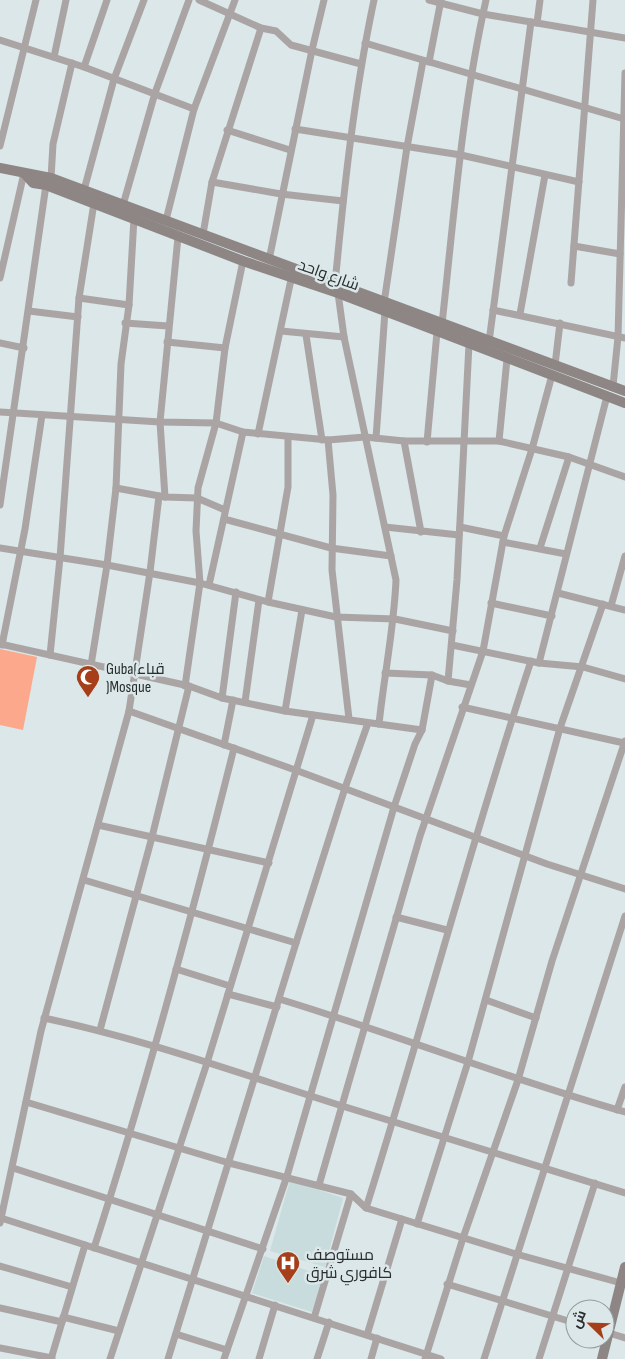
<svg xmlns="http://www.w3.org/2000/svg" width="625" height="1359" viewBox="0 0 625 1359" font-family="'Sofia Sans Condensed',Cairo,sans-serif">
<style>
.built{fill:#c8dcdd}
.green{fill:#fba88d}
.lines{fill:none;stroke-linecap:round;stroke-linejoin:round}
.street{stroke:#aaa5a4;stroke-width:7}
.secondary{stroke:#8d8684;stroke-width:10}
.labels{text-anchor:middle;stroke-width:5;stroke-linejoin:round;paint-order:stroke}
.street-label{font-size:16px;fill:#292e2e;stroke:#dbe7e8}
.poi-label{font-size:16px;fill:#292e2e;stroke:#dbe7e8;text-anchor:start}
</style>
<rect width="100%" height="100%" fill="#dbe7e8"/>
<g class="built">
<polygon points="290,1180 343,1198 325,1267 270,1251"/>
<polygon points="264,1256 324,1276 312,1312 252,1293"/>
</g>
<polygon class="green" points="0,649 37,657 23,730 0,725"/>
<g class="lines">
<g class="street">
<polyline points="199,0 261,28 276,31 291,45 361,64"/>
<polyline points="429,0 483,14 531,22"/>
<polyline points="537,23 625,38"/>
<polyline points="0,40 84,67 194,109"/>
<polyline points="365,43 624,119"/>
<polyline points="54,57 66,0"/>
<polyline points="429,62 441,0"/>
<polyline points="84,67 107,0"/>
<polyline points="295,129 461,155 579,182"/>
<polyline points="227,130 290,150"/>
<polyline points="0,146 36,0"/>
<polyline points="212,182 281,194 343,201"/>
<polyline points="84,190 114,79 144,0"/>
<polyline points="123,205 155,93 189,0"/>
<polyline points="166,220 194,109 235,0"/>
<polyline points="203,234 212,182 261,28"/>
<polyline points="574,246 620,254"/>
<polyline points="269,260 312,50 324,0"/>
<polyline points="0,278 24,173"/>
<polyline points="571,283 593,0"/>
<path d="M335 284C344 189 354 94 374 0"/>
<path d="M338 293 344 337 396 580C394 629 384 676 379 724"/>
<polyline points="79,298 129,305"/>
<polyline points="384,303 407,147 423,61"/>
<polyline points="493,310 625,338"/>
<polyline points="29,311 78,317"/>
<polyline points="520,314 545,175"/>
<polyline points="125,323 168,326"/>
<path d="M442 324C454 216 462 107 486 0"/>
<polyline points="281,331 344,337"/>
<polyline points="306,335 322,440"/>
<polyline points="167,342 225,348"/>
<polyline points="489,342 531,22 537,23 540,0"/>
<polyline points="0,343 24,348"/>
<polyline points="555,365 560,323"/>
<polyline points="613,386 618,337 625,73"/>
<polyline points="0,412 160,422 216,423 243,432 328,440 365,437 404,441 499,441 569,457 625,477"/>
<polyline points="258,434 292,275"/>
<polyline points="376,438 385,311"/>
<polyline points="328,440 333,495 332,570 349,719"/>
<polyline points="404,441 421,532"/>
<polyline points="499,441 507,359"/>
<polyline points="427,442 437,332"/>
<polyline points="116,488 165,497 197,498 225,510"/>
<polyline points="165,497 160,422 178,237"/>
<polyline points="0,505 46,185 51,178 53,144 72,63"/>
<polyline points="224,519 331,548 391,556"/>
<polyline points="385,527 459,535"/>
<polyline points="460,527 504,536"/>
<polyline points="503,542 566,554"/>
<polyline points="0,548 107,565 200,583 268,602 336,617 395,619 453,631"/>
<polyline points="540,548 569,457"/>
<polyline points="209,585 243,432"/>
<polyline points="558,593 625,610"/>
<polyline points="268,602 288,487 288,437"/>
<polyline points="491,603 552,616"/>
<polyline points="611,606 625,556"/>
<polyline points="0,644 189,686 222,698 285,711 422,730"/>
<polyline points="2,645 25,529 42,415"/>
<polyline points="452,645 539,663 583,667 625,679"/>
<polyline points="50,655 60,558 79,298 94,203"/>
<polyline points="539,663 607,396"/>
<polyline points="91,665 107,565 116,488 121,364 129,305 134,218"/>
<polyline points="385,673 432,675 448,681 471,685"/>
<polyline points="448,681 457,580 469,344"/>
<polyline points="185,686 200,583 196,531 198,488 216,423 225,348 243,261"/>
<polyline points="222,698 236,592"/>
<polyline points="245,702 259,600"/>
<polyline points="462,707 624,743"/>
<polyline points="129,711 298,771 547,864 625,889"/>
<polyline points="285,711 302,610"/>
<polyline points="224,745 233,700"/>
<polyline points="98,825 269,863"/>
<polyline points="84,880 296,943"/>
<polyline points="396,917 447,930"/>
<polyline points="176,969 230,986"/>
<polyline points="228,994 277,1007"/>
<path d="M279 999C395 1034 508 1079 625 1112"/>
<polyline points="486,1000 536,1018"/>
<path d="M44 1018C144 1039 241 1074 339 1105 434 1135 530 1163 625 1193"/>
<polyline points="100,1030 152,837 189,686"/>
<polyline points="26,1102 229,1163 351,1194 366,1208 516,1254 621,1283"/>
<polyline points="617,1110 625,1087"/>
<polyline points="13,1168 263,1249"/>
<polyline points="319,1185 420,836 483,651 504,536 532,449 552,375"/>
<path d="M366 1208C423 1027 471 842 531 661"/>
<polyline points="1,1218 441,1359"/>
<polyline points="0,1223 41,1031 129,711 150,572 159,496"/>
<polyline points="417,1224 468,1062 560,728 603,604"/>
<path d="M94 1248C147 1083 192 916 234 748"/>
<polyline points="0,1266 72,1287"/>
<polyline points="447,1284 575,1323"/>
<polyline points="0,1308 62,1322"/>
<polyline points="63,1317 119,1331"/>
<polyline points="314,1318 351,1194"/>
<polyline points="606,1332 625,1338"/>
<polyline points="176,1334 227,1350"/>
<polyline points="367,1335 402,1219"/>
<polyline points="0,1348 52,1358"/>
<polyline points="51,1359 85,1245"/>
<polyline points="110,1359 207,1063 313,715"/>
<polyline points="168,1359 296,943 345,788 368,723"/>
<polyline points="224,1359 287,1176 394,807 415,744 422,730 432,675"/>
<polyline points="259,1359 275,1305"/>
<polyline points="317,1359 329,1322"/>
<polyline points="371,1359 377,1338"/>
<polyline points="425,1359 463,1238 518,1080 552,961 625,741"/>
<polyline points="484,1359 625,916"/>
<polyline points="539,1359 595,1183"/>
</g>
<g class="secondary">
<polyline points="0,168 51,178 625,391"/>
<polyline points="24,173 33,183 46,185 243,261 338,293 625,403"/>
<polyline points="602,1359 625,1267"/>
</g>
</g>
<defs>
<g id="mosque-pin" transform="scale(1.25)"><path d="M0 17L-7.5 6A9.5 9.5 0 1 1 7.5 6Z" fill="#a63f19" stroke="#dbe7e8"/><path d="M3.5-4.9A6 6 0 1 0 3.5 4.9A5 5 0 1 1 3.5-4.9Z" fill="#fff"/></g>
<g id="hospital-pin" transform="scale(1.25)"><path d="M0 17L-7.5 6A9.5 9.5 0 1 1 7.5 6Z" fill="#a63f19" stroke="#dbe7e8"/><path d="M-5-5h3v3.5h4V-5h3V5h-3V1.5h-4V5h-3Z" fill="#fff"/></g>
</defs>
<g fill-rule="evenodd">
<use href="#mosque-pin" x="88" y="677"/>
<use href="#hospital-pin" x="288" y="1263"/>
</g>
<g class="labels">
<g class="street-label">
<text transform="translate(329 274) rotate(20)" y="6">شارع واحد</text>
</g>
<g class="poi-label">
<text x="106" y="674">Guba(قباء<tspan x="106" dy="18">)Mosque</tspan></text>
<text x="306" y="1260">مستوصف<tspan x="306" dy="18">كافوري شرق</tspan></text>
</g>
</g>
<g transform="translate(590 1324) rotate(293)"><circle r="24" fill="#dbe7e8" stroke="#949d9e"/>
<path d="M0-4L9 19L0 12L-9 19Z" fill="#a63f19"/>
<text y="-8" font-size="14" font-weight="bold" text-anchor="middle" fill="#292e2e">ش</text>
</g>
</svg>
